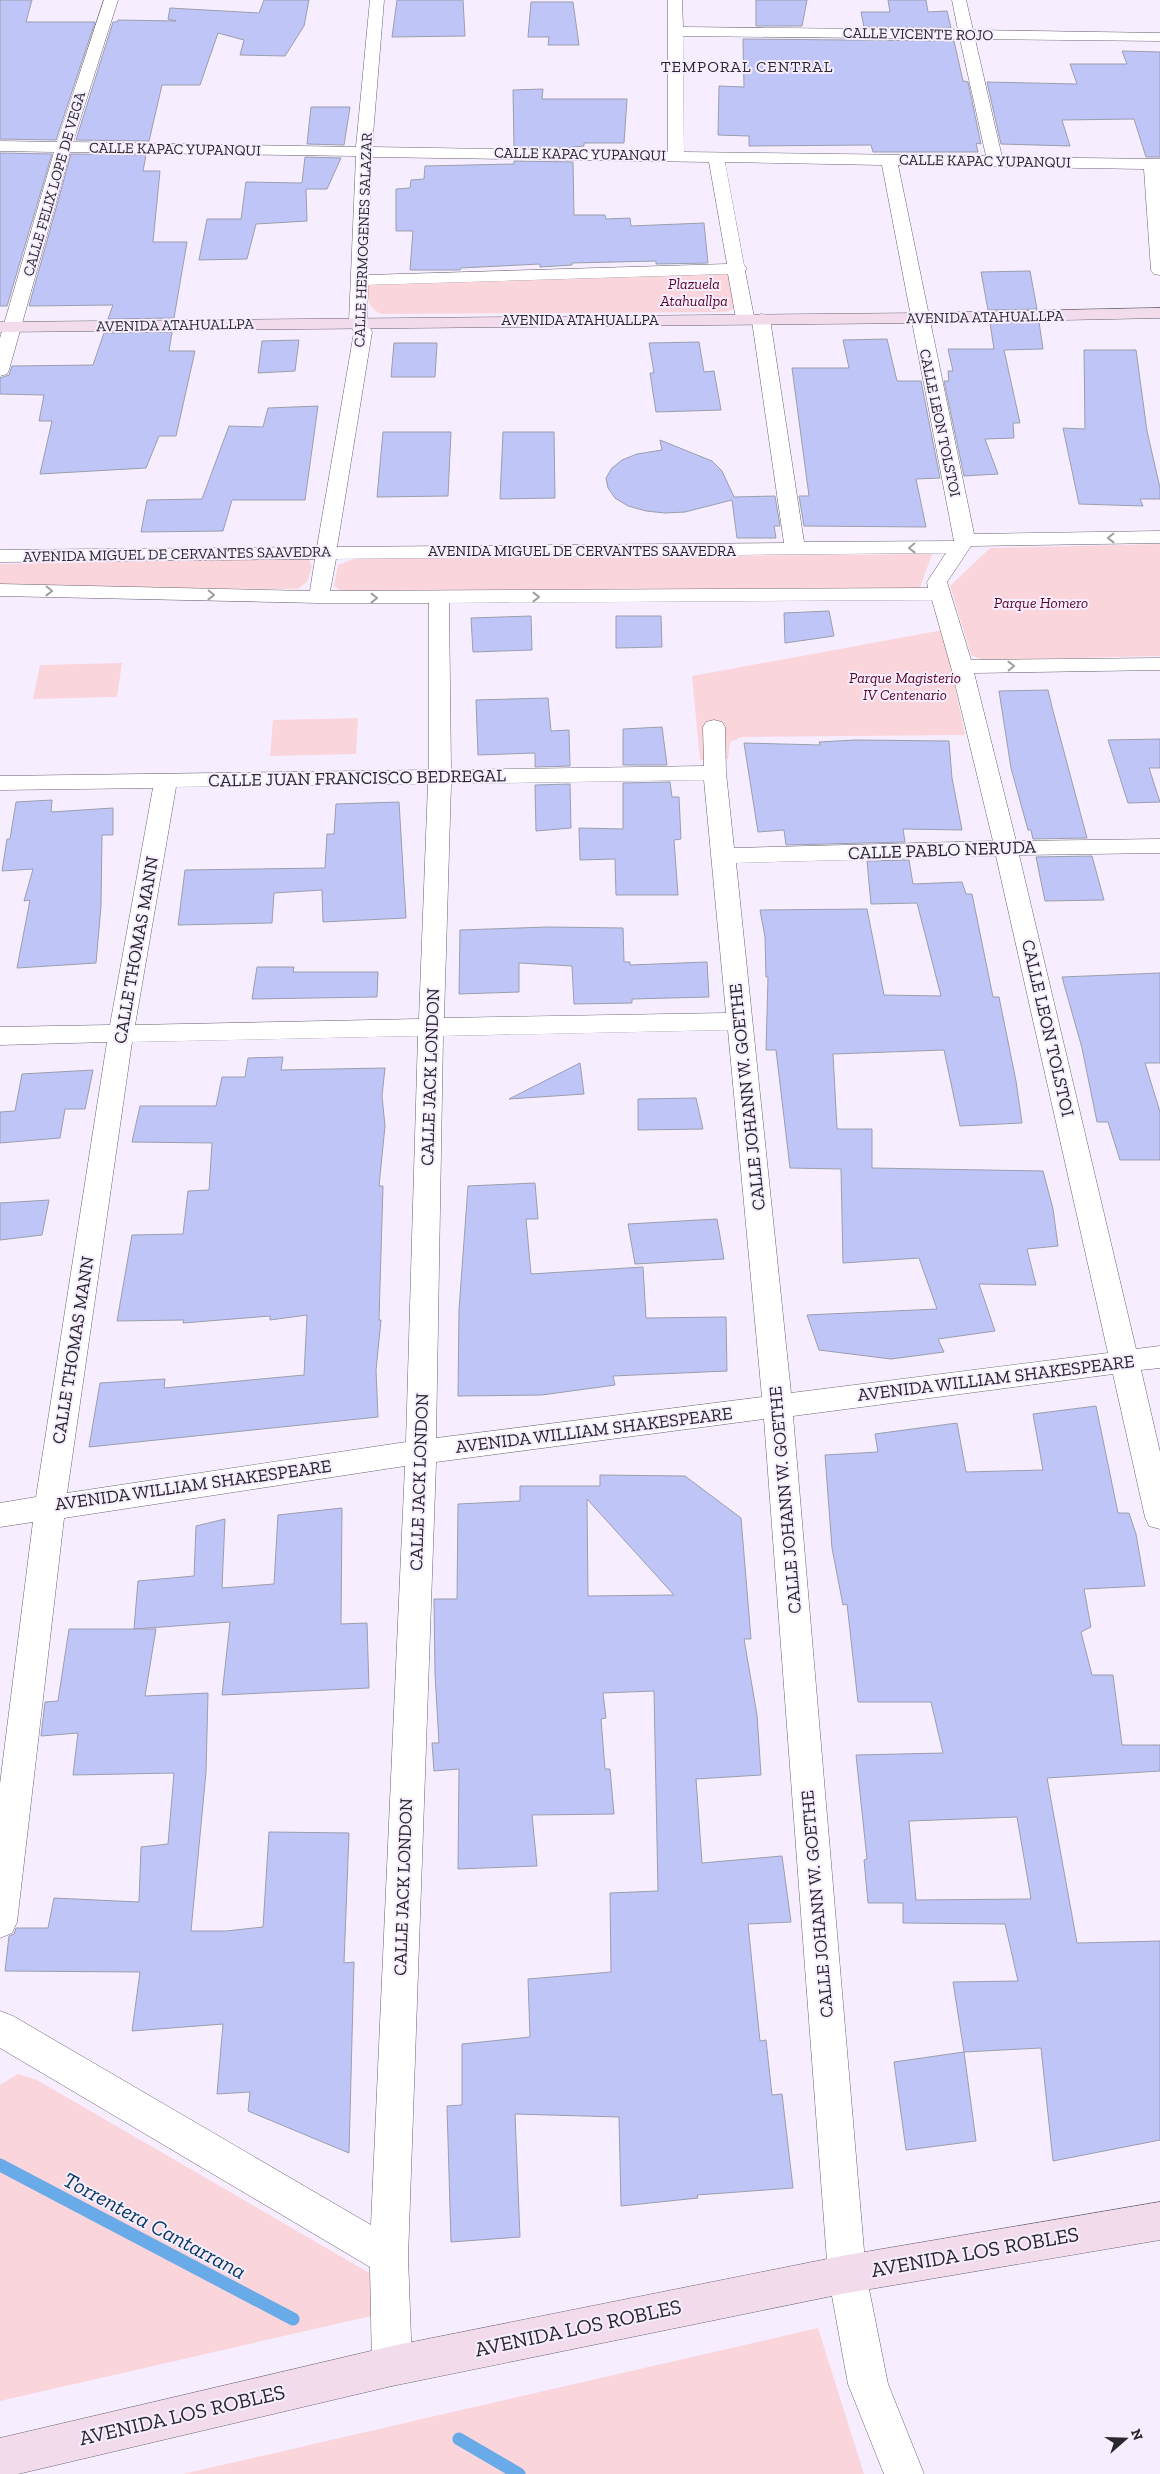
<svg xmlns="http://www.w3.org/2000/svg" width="1160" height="2474" viewBox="0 0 1160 2474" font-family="'Zilla Slab',serif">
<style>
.green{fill:#fad5db}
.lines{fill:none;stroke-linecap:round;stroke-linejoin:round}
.stream{stroke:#69aae9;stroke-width:13}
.building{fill:#bfc6f7;stroke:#9b9ead;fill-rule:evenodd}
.street-casing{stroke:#6a6371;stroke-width:1}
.secondary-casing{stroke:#6a6371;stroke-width:1}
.street{fill:#fff;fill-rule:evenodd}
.secondary{fill:#f2dcec;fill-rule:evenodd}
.oneway{stroke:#9f9ea0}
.labels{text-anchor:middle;stroke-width:4;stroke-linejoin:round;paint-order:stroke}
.far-street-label{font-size:15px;fill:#2a272d;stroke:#f6eeff}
.far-park-label{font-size:15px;font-style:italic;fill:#5b0625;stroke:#f6eeff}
.far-neighbourhood-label{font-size:16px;letter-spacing:1px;fill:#2a272d;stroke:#f6eeff}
.street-label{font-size:18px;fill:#2a272d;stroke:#f6eeff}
.near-street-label{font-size:21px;fill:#2a272d;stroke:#f6eeff}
.near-water-label{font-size:22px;font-style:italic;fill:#073a62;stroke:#f6eeff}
</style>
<rect width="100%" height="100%" fill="#f6eeff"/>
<g class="green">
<path d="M729 272 735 305 732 310 724 312 382 314C366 307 368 298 368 282Z"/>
<polygon points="1160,544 1160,656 983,660 971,655 950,586 990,548"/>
<polygon points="932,554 920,588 345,593 334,586 338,565 354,559"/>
<polygon points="307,556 312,566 307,582 298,589 32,587 0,585 0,564"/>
<polygon points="943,630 965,735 742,737 730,742 728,759 700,760 692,676"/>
<polygon points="122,663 117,697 33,699 40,665"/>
<polygon points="358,718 356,754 270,756 273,720"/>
<polygon points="18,2074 37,2080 385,2282 380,2314 0,2401 0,2085"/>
<polygon points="818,2328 864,2474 183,2474"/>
</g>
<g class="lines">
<g class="stream">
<polyline points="0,2165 293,2319"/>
<polyline points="459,2439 519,2474"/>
</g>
</g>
<g class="building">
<polygon points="0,0 32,0 26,22 95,22 56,140 0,139"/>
<polygon points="264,0 309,0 304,26 285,56 240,55 244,40 218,33 200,85 162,85 149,141 76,140 113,22 117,22 118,20 176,21 168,19 170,8 259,13"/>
<polygon points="397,0 463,0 465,36 392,37"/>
<polygon points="756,0 807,0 802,26 756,26"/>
<polygon points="888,0 926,0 928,12 947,11 951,28 864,27 861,12 890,12"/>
<polygon points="531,2 573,2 579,45 548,45 549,37 528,37"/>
<polygon points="743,39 954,41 963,81 968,82 981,144 976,143 978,152 873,152 871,145 749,146 749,136 718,135 719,86 744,87"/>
<polygon points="1122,51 1160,52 1160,157 1146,157 1134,119 1062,120 1070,146 1001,144 987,82 1077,84 1070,64 1127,64"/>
<polygon points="543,89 542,99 627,99 624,143 584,143 584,146 572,147 572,148 514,148 513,90"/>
<polygon points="311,107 350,107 344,145 307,144"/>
<polygon points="0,153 52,154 7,306 0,306"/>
<polygon points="71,154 146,155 143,171 160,171 153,242 187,242 174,318 108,319 113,305 29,306"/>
<polygon points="305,157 341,158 327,189 306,189 307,221 256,224 247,259 199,260 207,219 241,219 246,182 302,183"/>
<polygon points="514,161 573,162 574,215 605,215 606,219 630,218 631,226 704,223 708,263 656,264 656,261 572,263 572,265 540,267 540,264 461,268 460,270 410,270 413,231 396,231 396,189 410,188 411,180 424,179 425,166 514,164"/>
<polygon points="1030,271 1037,309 988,310 981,272"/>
<polygon points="1039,322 1043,349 1004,350 1020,423 1013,423 1014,438 985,439 998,474 964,476 944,381 949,381 948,371 953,371 948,349 994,349 990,323"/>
<polygon points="172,332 169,351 195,351 176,436 159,436 146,468 40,474 52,421 39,421 44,395 0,394 0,378 9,375 12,366 93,365 104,333"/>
<polygon points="887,339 897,381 921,381 940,478 916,479 926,527 804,526 799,496 809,496 792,368 849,368 843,340"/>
<polygon points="299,340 295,371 258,373 262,341"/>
<polygon points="699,342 704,372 714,371 721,410 656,412 650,373 654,373 649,343"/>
<polygon points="394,343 437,343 435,377 391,377"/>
<polygon points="1084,350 1136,350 1147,431 1160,488 1160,499 1140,499 1143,506 1079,504 1063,428 1085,429"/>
<polygon points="318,406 305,500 232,500 223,531 141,532 147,500 202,499 229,426 263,427 268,408"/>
<polygon points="383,432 451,432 448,496 377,497"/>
<polygon points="503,432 554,432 555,498 500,499"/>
<polygon points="660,440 712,461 722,471 734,497 775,496 780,526 774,526 776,538 737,538 732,500 685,512 665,513 646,511 628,506 615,498 608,488 606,478 612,468 622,460 637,454 662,450"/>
<polygon points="829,611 834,636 785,643 784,613"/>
<polygon points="531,616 532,650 473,652 471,618"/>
<polygon points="616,616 661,616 662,647 616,648"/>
<polygon points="1048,690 1052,707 1087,838 1033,839 1031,830 1028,830 1011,768 999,691"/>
<polygon points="548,698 551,731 569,730 570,766 535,767 535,753 478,755 476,700"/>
<polygon points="662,727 667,765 623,765 623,729"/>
<polygon points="1160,739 1160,768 1149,768 1160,802 1128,803 1108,740"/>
<polygon points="855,740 949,741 952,778 962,830 903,829 905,842 786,845 784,830 758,832 744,743 820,745 819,742"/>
<polygon points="670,782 672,797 679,797 681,839 674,840 678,895 616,895 615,859 580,860 579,828 623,829 623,783"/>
<polygon points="570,784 571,828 536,831 535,785"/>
<polygon points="52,800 51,812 113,808 113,835 102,835 101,906 96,963 17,968 30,900 24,901 33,869 2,871 7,839 10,839 16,802"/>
<polygon points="399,802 406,918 323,922 322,890 274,893 272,923 178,925 185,870 325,868 327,834 334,834 336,804"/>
<polygon points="1092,856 1104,900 1045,901 1036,857"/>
<polygon points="909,860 913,884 962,882 966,894 972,894 993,997 999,997 1016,1081 1022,1123 960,1126 944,1050 833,1054 837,1129 872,1129 872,1168 1043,1171 1053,1209 1058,1246 1027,1249 1036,1285 979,1284 995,1331 938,1339 944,1352 891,1359 819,1350 807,1315 937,1309 919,1258 843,1263 841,1169 790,1168 776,1050 766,1050 768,977 766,977 765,937 760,910 867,909 884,995 941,996 917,903 871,904 867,861"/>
<polygon points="548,927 623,928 624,962 630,962 630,965 707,962 709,997 632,999 632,1003 574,1004 572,966 519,963 519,992 459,994 460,930"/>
<polygon points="257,967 294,967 293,972 378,972 377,997 252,999"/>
<polygon points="1160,973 1160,1063 1145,1063 1160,1112 1160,1160 1120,1160 1108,1122 1097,1122 1082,1048 1062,977"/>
<polygon points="283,1057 281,1070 385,1068 382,1096 385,1126 379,1186 383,1186 379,1320 381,1320 376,1370 378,1417 89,1447 100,1383 165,1379 164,1388 304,1375 307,1315 270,1320 270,1316 183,1323 184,1320 117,1321 132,1235 183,1234 188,1191 209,1190 212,1143 132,1142 140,1106 216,1106 222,1077 245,1077 248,1058"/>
<polygon points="580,1063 584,1094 509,1099"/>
<polygon points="93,1070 85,1109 65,1109 60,1138 0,1143 0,1112 15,1111 22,1074"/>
<polygon points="696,1098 703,1129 638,1130 638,1099"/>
<polygon points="535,1183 538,1219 526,1219 531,1274 643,1267 646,1318 726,1317 727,1371 613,1376 615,1385 542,1395 458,1396 459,1310 468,1186"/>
<polygon points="49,1200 42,1235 0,1240 0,1203"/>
<polygon points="717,1219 724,1259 635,1264 628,1224"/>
<path d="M1096 1406 1118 1513H1129L1136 1534 1145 1586 1084 1589 1091 1627 1081 1632 1092 1675H1113L1122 1745H1160V1771L1047 1778 1077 1943 1160 1941V2140L1053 2161 1041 2048 964 2052 953 1982 1018 1981 1005 1924 903 1923V1903H868L864 1860 867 1859 856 1755 943 1753 931 1702H858L847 1604 843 1605 832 1548 825 1455 878 1452 875 1434 957 1423 966 1472 1043 1470 1033 1414ZM1017 1817 1031 1899 916 1900 909 1821Z"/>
<path d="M600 1475 685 1476 741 1518 751 1639H744L757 1715 761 1775 696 1779 702 1863 782 1856 791 1922 748 1924 760 2041 766 2040 772 2095 782 2094 793 2188 697 2195 698 2198 621 2206 619 2117 515 2114 520 2237 451 2242 447 2106 462 2105V2044L530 2037 528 1979 611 1972 610 1893 658 1891 654 1691 603 1693 606 1718 601 1719 605 1769H610L614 1814 532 1815 537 1866 458 1869 459 1769 434 1771 432 1743H439L435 1674 434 1599H457L458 1504 520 1501V1486H600ZM587 1499 674 1595 588 1596Z"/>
<polygon points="342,1508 341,1624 367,1623 369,1688 222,1695 230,1622 134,1629 138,1581 194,1576 196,1526 225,1519 222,1588 274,1584 278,1515"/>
<polygon points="69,1629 156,1629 145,1696 208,1693 206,1772 191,1931 226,1931 263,1927 269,1832 349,1833 344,1963 354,1962 349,2153 248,2111 250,2092 217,2094 223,2024 132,2031 140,1972 5,1971 9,1936 14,1934 16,1928 48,1928 54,1898 139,1902 141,1847 168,1844 174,1773 73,1775 78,1733 41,1736 45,1702 58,1701"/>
<polygon points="964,2052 976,2141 906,2150 894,2062"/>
</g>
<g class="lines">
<g class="street-casing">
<path id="street" d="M104 0H118L73 142 356 147 370 0H384L372 147 668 152V0H682L683 27 958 30 952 0H966L973 30 1160 33V41L975 39 1002 157 1160 159V275L1154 274 1151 270 1144 169 898 165 974 534 1160 531V543L971 546 947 582 971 660 1160 658V670L974 673 1016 841 1160 839V853L1019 855 1136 1349 1160 1346V1368L1141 1370 1160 1452V1529L1149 1526 1145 1517 1113 1374 793 1416 866 2274 888 2384 924 2474H884L848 2384 828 2274 764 1419 436 1462 408 2257 412 2366 406 2380 392 2386 378 2380 372 2366 370 2267 0 2048V2011L13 2016 371 2225 405 1466 64 1518 17 1922 12 1933 0 1938V1784L33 1522 0 1527V1503L36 1497 107 1042 0 1045V1027L110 1025 153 788 0 790V776L429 770V603H319L0 596V584L310 591 315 559 0 562V550L317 547 354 332 349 322 356 156 70 152 9 370 7 374 0 376V338L54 152 0 151V141L57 142ZM683 36 960 39 986 156 684 152ZM372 157 709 162 727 264 368 275ZM725 162 882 165 954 541 804 542 770 319 767 315 761 314 754 317 745 271 747 269 744 265ZM728 274 736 319 739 323 745 324 752 321 784 543 337 547 372 332 367 322 368 285ZM946 553 927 582 928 588 330 591 336 559ZM932 600 951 667 993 841 734 848 726 773 725 727 722 722 714 720 706 722 703 727 704 766 451 770 449 603ZM704 780 726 1013 444 1018 451 784ZM428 784 419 1019 135 1025 176 787ZM996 856 1108 1353 791 1393 736 863ZM728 1030 762 1397 436 1438 443 1036ZM418 1036 406 1442 67 1493 132 1042Z"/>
</g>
<g class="secondary-casing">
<g id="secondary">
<polygon points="1160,308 1160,318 919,323 0,332 0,322 919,313"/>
<polygon points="1160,2202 1160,2240 847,2293 392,2386 18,2474 0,2474 0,2438 392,2346 847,2255"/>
</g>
</g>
<use href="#street" class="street"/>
<use href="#secondary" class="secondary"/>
</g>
<defs><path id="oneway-chevron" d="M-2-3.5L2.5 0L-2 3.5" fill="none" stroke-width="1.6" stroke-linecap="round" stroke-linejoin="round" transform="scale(1.25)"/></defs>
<g class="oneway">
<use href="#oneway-chevron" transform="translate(1111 538) rotate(179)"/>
<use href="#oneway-chevron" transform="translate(912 548) rotate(179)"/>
<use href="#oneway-chevron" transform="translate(49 591) rotate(1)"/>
<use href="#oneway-chevron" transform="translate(211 595) rotate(1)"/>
<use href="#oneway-chevron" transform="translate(536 597)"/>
<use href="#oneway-chevron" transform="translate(374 598)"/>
<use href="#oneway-chevron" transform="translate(1011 666) rotate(-1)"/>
</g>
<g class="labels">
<g class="far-street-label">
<text transform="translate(918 34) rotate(1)" y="5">CALLE VICENTE ROJO</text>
<text transform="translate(175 149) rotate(1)" y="5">CALLE KAPAC YUPANQUI</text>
<text transform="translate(580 154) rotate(1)" y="5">CALLE KAPAC YUPANQUI</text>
<text transform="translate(985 161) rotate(1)" y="5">CALLE KAPAC YUPANQUI</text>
<text transform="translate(54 184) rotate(-74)" y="5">CALLE FELIX LOPE DE VEGA</text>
<text transform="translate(363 240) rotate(-88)" y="5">CALLE HERMOGENES SALAZAR</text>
<text transform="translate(985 317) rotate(-1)" y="5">AVENIDA ATAHUALLPA</text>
<text x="580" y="325">AVENIDA ATAHUALLPA</text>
<text transform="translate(175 325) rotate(-1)" y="5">AVENIDA ATAHUALLPA</text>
<text transform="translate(940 423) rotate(78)" y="5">CALLE LEON TOLSTOI</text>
<text x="582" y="556">AVENIDA MIGUEL DE CERVANTES SAAVEDRA</text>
<text transform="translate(177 554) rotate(-1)" y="5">AVENIDA MIGUEL DE CERVANTES SAAVEDRA</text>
</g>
<g class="far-park-label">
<text x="694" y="289">Plazuela<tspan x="694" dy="17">Atahuallpa</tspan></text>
<text x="1041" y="608">Parque Homero</text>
<text x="905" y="683">Parque Magisterio<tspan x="905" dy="17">IV Centenario</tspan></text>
</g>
<g class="far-neighbourhood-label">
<text x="747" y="72">TEMPORAL CENTRAL</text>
</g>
<g class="street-label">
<text transform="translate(357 778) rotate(-1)" y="6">CALLE JUAN FRANCISCO BEDREGAL</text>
<text transform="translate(942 850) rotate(-2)" y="6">CALLE PABLO NERUDA</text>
<text transform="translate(136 950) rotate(-80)" y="6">CALLE THOMAS MANN</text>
<text transform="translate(1048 1028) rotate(77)" y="6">CALLE LEON TOLSTOI</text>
<text transform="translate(430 1077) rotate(-88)" y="6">CALLE JACK LONDON</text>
<text transform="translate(747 1097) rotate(-96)" y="6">CALLE JOHANN W. GOETHE</text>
<text transform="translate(73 1350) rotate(-81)" y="6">CALLE THOMAS MANN</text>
<text transform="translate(996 1378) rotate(-7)" y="6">AVENIDA WILLIAM SHAKESPEARE</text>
<text transform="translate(594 1430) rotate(-7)" y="6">AVENIDA WILLIAM SHAKESPEARE</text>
<text transform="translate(419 1482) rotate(-88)" y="6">CALLE JACK LONDON</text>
<text transform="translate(193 1485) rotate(-8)" y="6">AVENIDA WILLIAM SHAKESPEARE</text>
<text transform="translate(785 1500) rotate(-95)" y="6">CALLE JOHANN W. GOETHE</text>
<text transform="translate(403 1887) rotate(-88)" y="6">CALLE JACK LONDON</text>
<text transform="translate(817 1904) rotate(-95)" y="6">CALLE JOHANN W. GOETHE</text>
</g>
<g class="near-street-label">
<text transform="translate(975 2252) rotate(-10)" y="7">AVENIDA LOS ROBLES</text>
<text transform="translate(578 2328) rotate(-12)" y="7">AVENIDA LOS ROBLES</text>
<text transform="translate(182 2415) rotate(-13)" y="7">AVENIDA LOS ROBLES</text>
</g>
<g class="near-water-label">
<text transform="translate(155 2225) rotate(28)" y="8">Torrentera Cantarrana</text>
</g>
</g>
<g transform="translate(1125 2439) rotate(70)" stroke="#f6eeff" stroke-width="4" paint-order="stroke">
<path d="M0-4L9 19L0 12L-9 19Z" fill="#2a272d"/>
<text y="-8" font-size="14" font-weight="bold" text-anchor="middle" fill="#2a272d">N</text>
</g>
</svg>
